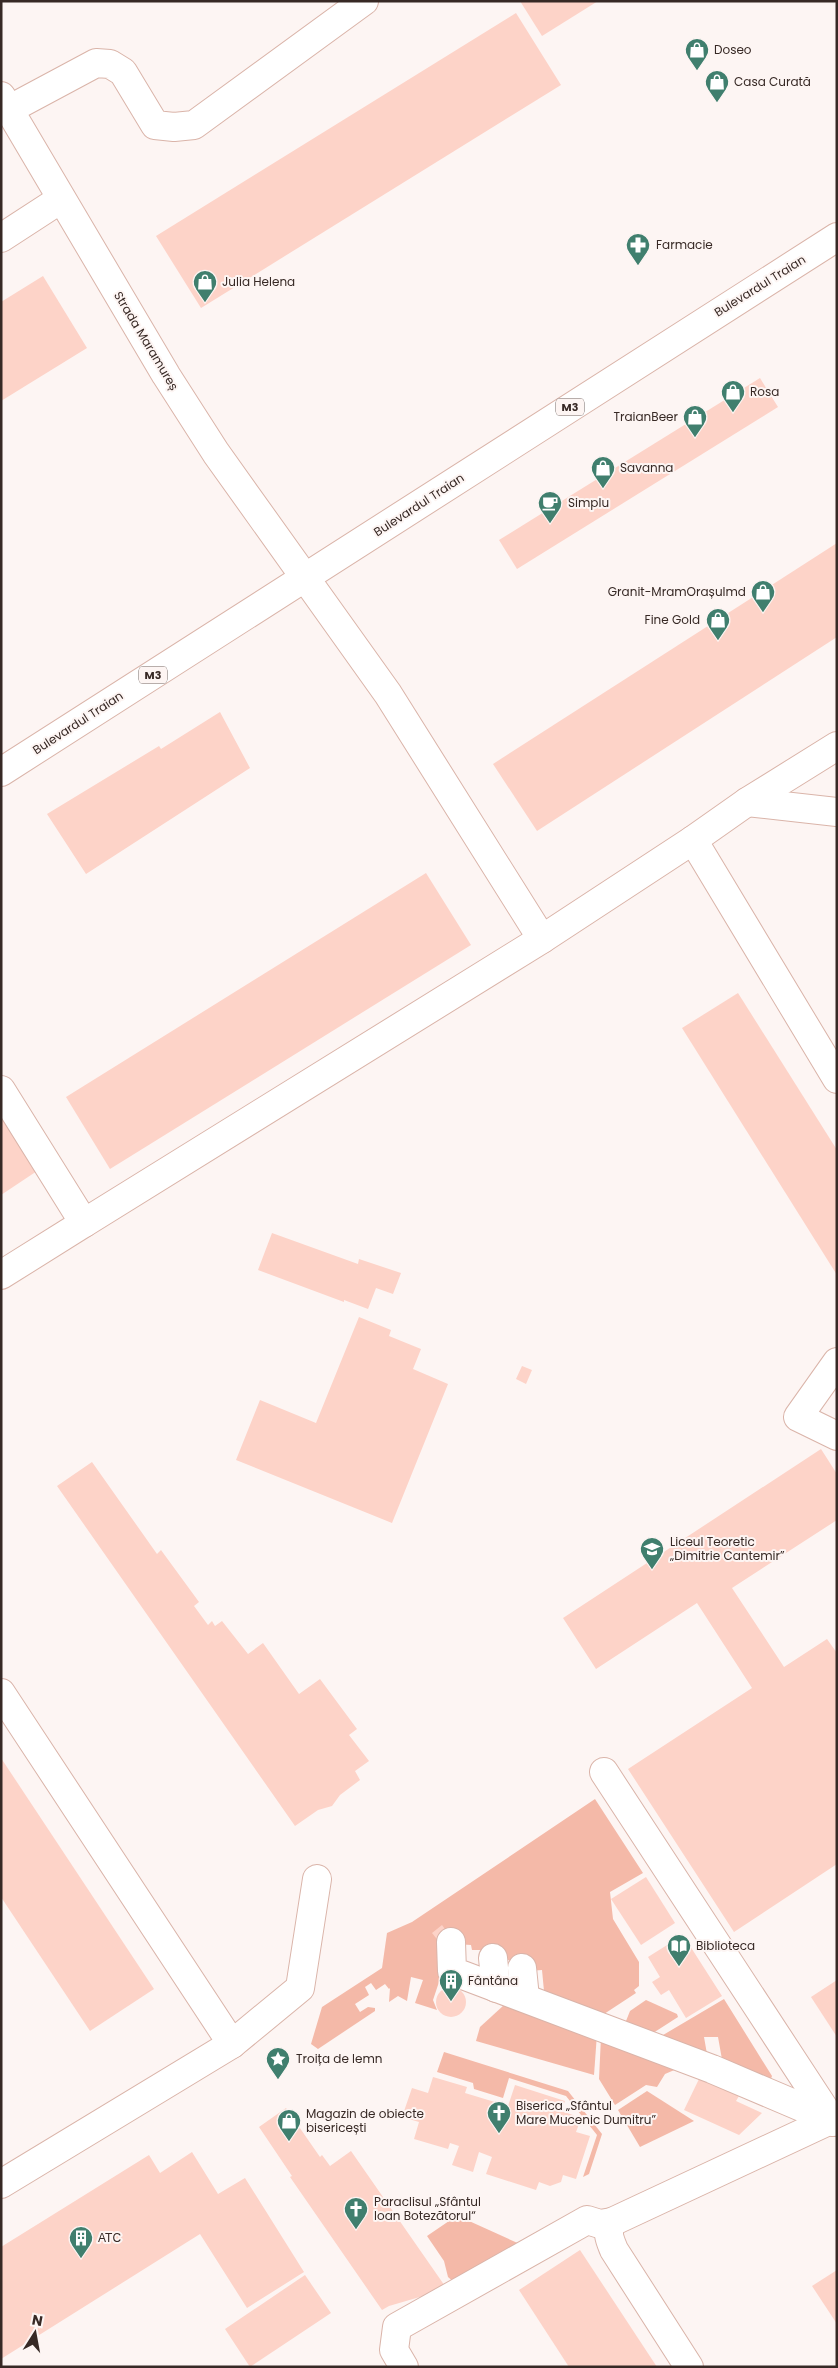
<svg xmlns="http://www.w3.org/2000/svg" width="838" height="2368" viewBox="0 0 838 2368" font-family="Poppins,sans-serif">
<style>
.green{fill:#f4b9a8}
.building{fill:#fdd3c8}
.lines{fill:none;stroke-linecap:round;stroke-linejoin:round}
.minor-casing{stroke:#dab4a9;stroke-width:30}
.highway-casing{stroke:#dab4a9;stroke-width:30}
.minor{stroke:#fff;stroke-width:28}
.highway{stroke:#fff;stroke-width:28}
.labels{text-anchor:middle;stroke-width:4;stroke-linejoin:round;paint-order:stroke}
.shield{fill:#fdf5f3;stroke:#726663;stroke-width:1}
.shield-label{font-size:11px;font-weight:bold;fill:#372925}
.poi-label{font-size:12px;fill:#372925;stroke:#fdf5f3;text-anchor:start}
.street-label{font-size:12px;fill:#372925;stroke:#fdf5f3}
</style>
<rect width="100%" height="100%" fill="#fdf5f3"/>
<g class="green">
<polygon points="595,1799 643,1873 610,1892 613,1919 639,1962 639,1986 634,1990 636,1993 601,2016 550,1998 544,1991 542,1970 529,1971 514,1960 500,1960 485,1950 472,1950 471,1945 440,1943 446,1961 433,2000 437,2010 415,2003 423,1980 411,1977 407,2001 398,1996 389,2002 390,1988 389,1989 385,1984 376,1990 371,1983 365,1987 369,1995 355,2004 360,2012 368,2007 375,2008 375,2011 318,2049 311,2044 322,2007 382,1968 387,1933 412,1922"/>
<polygon points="724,1999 772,2076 769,2084 723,2065 718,2037 704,2037 707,2054 658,2038"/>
<polygon points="646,2000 677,2014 678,2017 650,2035 624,2026 630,2011"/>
<polygon points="504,2005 597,2034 594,2075 476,2041 480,2027"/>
<polygon points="601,2037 679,2068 665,2074 657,2087 646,2085 615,2105 599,2079"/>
<polygon points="444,2052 568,2091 602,2134 589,2174 583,2177 597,2135 566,2096 509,2078 503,2098 474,2089 473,2083 437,2072"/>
<polygon points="647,2091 694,2121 640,2147 618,2110"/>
<polygon points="447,2211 522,2245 456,2284 448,2277 444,2261 427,2236 449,2221 444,2214"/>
</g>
<g class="building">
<polygon points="520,1 598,1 542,36"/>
<polygon points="516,13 561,85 201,308 156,236"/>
<polygon points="43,276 87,348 1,401 1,302"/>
<polygon points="760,378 778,407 517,569 499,540"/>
<polygon points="837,543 837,637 537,831 493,764"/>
<polygon points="220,712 250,768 86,874 47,814 159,746 161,749"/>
<polygon points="426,873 471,945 110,1169 66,1097"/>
<polygon points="738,993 837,1150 837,1275 682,1028"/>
<polygon points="1,1117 37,1171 1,1195"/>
<polygon points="272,1233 358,1264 359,1259 401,1273 393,1294 376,1288 368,1309 344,1300 344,1302 258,1270"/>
<polygon points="359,1317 391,1330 389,1336 421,1349 413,1369 448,1384 392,1523 236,1460 260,1400 316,1423"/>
<polygon points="522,1366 532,1370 526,1384 516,1379"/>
<polygon points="821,1449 837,1474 837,1520 732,1588 784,1667 827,1639 837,1653 837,1864 734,1932 628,1769 752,1688 697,1603 596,1669 563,1618"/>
<polygon points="92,1462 157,1554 161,1550 199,1602 194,1606 208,1625 212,1621 215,1626 222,1621 248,1654 263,1643 299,1694 320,1679 357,1729 349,1735 369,1761 355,1771 360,1780 340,1795 332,1806 318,1810 295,1826 57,1486"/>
<polygon points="1,1758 154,1989 90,2031 1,1897"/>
<polygon points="646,1877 675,1923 641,1945 611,1899"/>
<polygon points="442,1925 450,1936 440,1943 432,1933"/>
<polygon points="683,1935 722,1996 686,2018 669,1990 661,1995 652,1982 660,1977 648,1957"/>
<polygon points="837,1980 837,2037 811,1997"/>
<circle cx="451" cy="2002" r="15"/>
<polygon points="433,2077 467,2087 465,2093 508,2106 515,2085 565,2101 561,2111 573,2115 579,2124 576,2132 590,2136 576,2179 563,2175 561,2182 550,2186 539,2182 536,2190 486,2174 492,2157 479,2152 473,2172 452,2165 459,2146 450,2143 448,2149 414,2139 419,2122 402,2117 412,2088 428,2093"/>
<polygon points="699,2079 739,2096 736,2101 762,2113 739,2135 684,2110"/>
<polygon points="286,2108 320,2157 322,2155 330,2166 351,2151 447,2289 389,2306 382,2310 290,2177 292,2176 259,2127"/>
<polygon points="192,2152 218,2194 245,2178 304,2272 247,2308 200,2234 1,2359 1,2247 149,2155 160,2173"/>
<polygon points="580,2250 657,2367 569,2367 519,2290"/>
<polygon points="837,2270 837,2324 812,2286"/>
<polygon points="305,2275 331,2313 250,2367 225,2329"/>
</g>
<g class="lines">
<g class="minor-casing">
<g id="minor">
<polyline points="1,96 166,375 216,453 388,694 542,939 693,840 837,1079"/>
<polyline points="10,109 96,63 110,64 123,72 155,125 174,127 194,125 364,1"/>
<polyline points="1,238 61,199"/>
<polyline points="747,802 837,812"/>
<polyline points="693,840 747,802 837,746"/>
<polyline points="1,1090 84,1223 1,1275"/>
<polyline points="84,1223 542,939"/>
<polyline points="837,1362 798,1417 837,1436"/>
<polyline points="1,1693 232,2044"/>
<polyline points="604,1772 833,2122"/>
<polyline points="451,1942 452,1971 712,2069 832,2120"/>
<polyline points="493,1958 496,1988"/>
<polyline points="522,1968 525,1998"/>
<polyline points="1,2184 232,2044 300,1988 317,1879"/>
<path d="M612 2222C606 2233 610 2240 614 2250L689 2367"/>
<polyline points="404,2367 394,2350 397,2327 587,2220 600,2224 612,2222 837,2117"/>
</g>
</g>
<g class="highway-casing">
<polyline id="highway" points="1,772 837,237"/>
</g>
<use href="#minor" class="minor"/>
<use href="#highway" class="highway"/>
</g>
<defs>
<g id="shop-pin" transform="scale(1.25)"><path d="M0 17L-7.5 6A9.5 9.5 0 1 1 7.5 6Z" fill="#407f6e" stroke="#fdf5f3"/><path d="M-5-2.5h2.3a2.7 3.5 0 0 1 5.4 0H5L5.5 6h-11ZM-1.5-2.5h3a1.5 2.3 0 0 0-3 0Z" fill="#fff"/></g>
<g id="pharmacy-pin" transform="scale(1.25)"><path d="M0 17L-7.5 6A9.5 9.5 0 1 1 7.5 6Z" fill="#407f6e" stroke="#fdf5f3"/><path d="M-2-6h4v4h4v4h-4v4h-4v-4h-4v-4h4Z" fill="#fff"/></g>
<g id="cafe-pin" transform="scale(1.25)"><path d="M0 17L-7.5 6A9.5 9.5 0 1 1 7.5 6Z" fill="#407f6e" stroke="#fdf5f3"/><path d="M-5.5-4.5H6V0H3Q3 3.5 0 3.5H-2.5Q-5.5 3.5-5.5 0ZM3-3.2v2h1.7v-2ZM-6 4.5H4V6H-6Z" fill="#fff"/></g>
<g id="school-pin" transform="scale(1.25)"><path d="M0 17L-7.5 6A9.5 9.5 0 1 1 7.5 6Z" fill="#407f6e" stroke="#fdf5f3"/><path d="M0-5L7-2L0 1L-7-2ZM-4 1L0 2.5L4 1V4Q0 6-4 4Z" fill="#fff"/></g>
<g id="library-pin" transform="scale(1.25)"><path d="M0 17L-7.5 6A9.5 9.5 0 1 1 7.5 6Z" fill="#407f6e" stroke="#fdf5f3"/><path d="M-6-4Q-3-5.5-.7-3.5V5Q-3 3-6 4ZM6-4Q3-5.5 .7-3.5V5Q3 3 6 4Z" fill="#fff"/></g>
<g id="building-pin" transform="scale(1.25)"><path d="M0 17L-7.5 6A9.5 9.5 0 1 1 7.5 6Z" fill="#407f6e" stroke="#fdf5f3"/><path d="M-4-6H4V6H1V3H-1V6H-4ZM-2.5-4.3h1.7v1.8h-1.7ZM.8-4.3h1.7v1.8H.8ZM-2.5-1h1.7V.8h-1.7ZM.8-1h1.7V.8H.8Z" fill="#fff"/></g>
<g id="sight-pin" transform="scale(1.25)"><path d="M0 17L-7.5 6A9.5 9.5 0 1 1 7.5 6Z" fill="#407f6e" stroke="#fdf5f3"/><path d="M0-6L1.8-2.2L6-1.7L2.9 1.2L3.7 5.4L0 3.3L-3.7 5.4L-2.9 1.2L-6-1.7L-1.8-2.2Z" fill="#fff"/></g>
<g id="church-pin" transform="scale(1.25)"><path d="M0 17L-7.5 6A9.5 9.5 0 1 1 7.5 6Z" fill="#407f6e" stroke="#fdf5f3"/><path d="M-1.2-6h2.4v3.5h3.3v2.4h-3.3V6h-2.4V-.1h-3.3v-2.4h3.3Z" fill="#fff"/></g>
</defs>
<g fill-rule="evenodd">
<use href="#shop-pin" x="697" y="50"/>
<use href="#shop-pin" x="717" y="82"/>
<use href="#pharmacy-pin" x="638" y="245"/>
<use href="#shop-pin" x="205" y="282"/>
<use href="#shop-pin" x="733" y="392"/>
<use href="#shop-pin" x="695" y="417"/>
<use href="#shop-pin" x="603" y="468"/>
<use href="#cafe-pin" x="550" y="503"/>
<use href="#shop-pin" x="763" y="592"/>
<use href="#shop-pin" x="718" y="620"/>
<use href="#school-pin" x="652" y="1549"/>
<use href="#library-pin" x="679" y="1946"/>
<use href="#building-pin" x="451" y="1981"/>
<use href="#sight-pin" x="278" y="2059"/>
<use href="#church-pin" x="499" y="2113"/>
<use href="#shop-pin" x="289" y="2121"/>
<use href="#church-pin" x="356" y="2209"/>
<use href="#building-pin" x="81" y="2238"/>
</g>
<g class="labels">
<g class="shield">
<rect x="556" y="398.5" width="28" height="17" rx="4"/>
<rect x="139" y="666.5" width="28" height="17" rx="4"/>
</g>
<g class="shield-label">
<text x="570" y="411">M3</text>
<text x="153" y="679">M3</text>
</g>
<g class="poi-label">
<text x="714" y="54">Doseo</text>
<text x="734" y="86">Casa Curată</text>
<text x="656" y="249">Farmacie</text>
<text x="222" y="286">Julia Helena</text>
<text x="750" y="396">Rosa</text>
<text x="678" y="421" text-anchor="end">TraianBeer</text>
<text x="620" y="472">Savanna</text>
<text x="568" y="507">Simplu</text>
<text x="746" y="596" text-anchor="end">Granit-MramOrașulmd</text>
<text x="700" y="624" text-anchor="end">Fine Gold</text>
<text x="670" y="1546">Liceul Teoretic<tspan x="670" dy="14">„Dimitrie Cantemir”</tspan></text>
<text x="696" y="1950">Biblioteca</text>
<text x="468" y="1985">Fântâna</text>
<text x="296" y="2063">Troița de lemn</text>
<text x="516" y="2110">Biserica „Sfântul<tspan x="516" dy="14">Mare Mucenic Dumitru”</tspan></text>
<text x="306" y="2118">Magazin de obiecte<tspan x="306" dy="14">bisericești</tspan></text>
<text x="374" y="2206">Paraclisul „Sfântul<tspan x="374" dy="14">Ioan Botezătorul“</tspan></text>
<text x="98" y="2242">АТС</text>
</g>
<g class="street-label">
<text transform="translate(760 286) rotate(-32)" y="4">Bulevardul Traian</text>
<text transform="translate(146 341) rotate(59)" y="4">Strada Maramureș</text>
<text transform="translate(419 505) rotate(-33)" y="4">Bulevardul Traian</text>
<text transform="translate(78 723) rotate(-33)" y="4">Bulevardul Traian</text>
</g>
</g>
<rect width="838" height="2368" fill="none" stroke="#372925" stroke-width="5"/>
<g transform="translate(35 2333) rotate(11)" stroke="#fdf5f3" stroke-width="4" paint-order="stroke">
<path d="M0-4L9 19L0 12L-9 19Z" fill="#372925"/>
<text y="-8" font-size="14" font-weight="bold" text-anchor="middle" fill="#372925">N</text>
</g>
</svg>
